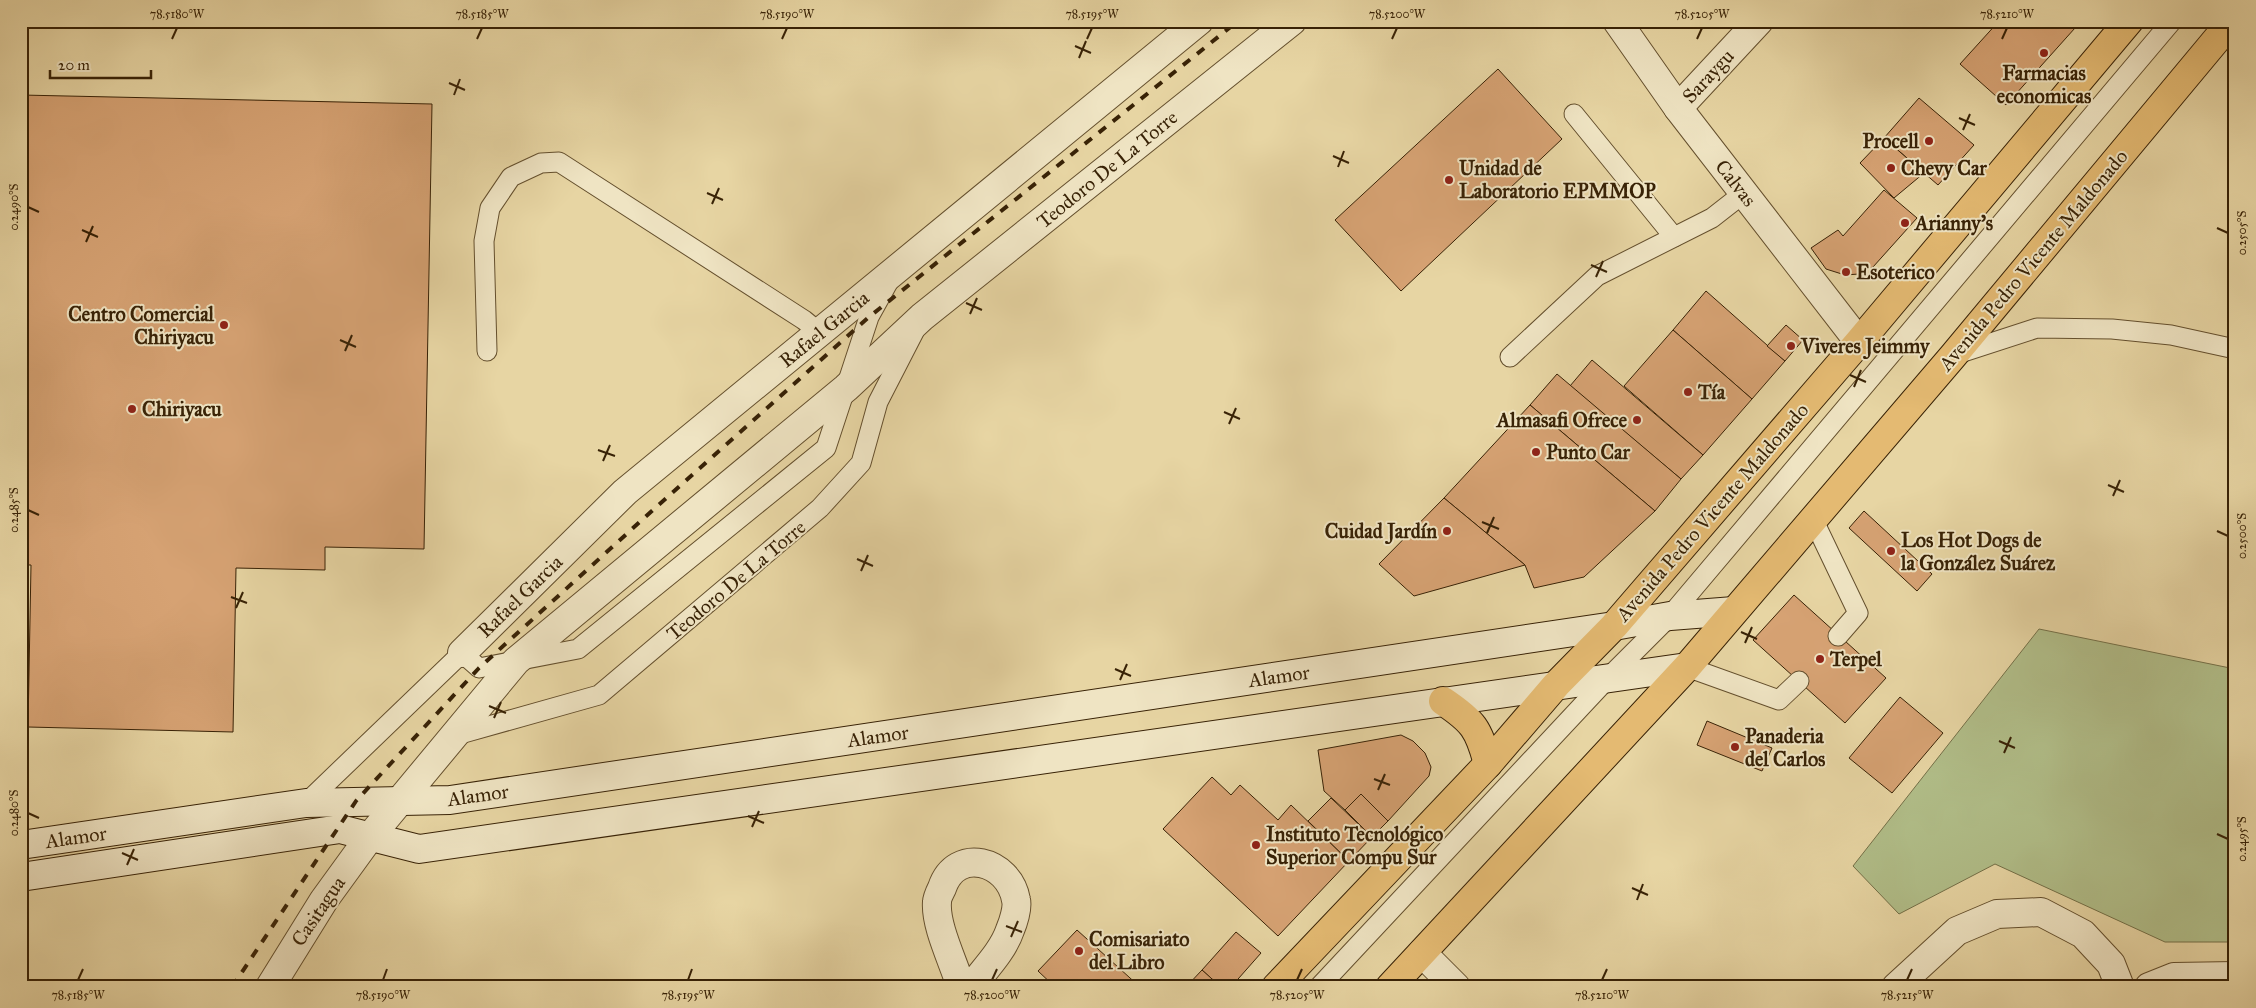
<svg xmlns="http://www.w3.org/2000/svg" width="2256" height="1008" viewBox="0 0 2256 1008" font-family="'IM FELL Great Primer',serif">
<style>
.green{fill:#b1be89;stroke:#747048}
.building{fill:#d6a273;stroke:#382206}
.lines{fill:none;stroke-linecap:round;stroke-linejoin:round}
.lane-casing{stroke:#644f2d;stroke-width:21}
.street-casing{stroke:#644f2d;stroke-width:30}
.secondary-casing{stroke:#382206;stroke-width:30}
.primary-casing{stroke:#382206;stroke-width:30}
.lane{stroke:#efe4c3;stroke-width:19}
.street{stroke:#efe4c3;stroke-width:28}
.secondary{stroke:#efe4c3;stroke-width:28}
.primary{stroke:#e4ba72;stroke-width:28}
.rail{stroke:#382206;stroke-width:4;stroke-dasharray:9 9;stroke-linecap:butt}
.ticks{fill:none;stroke:#382206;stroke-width:2}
.poi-dot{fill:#8f2418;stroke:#efe4c3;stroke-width:2}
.labels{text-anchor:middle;stroke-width:4;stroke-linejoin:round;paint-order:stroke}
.poi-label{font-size:20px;font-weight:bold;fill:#382206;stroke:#efe4c3;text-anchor:start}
.street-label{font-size:20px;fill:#382206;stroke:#efe4c3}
.neatline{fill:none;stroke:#382206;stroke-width:2}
.ticks-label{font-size:12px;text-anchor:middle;fill:#382206}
</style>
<rect width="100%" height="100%" fill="#e7d5a3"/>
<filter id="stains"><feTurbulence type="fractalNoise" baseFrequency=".004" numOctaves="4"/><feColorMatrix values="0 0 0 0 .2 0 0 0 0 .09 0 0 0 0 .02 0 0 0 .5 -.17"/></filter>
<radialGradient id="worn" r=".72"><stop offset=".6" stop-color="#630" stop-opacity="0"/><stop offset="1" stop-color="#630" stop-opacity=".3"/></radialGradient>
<polygon class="green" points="2039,629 2235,669 2235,942 2165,942 1995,864 1899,914 1853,866"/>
<g class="building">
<polygon points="1999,21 2067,21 2075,28 2006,105 1960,64"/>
<polygon points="1498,69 1562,139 1401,291 1335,220"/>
<polygon points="21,95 432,104 424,549 325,547 325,570 236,568 233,732 28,727 31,565 21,565"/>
<polygon points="1919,98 1974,145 1938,185 1884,138"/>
<polygon points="1884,138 1924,173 1894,198 1860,163"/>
<polygon points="1884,190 1917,218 1873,267 1859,274 1845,275 1826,269 1811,248 1838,230 1843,236"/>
<polygon points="1706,291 1785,361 1752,399 1673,330"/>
<polygon points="1786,325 1803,340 1785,361 1767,346"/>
<polygon points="1673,330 1752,399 1703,455 1624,386"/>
<polygon points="1592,360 1703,455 1681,479 1570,386"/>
<polygon points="1557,374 1681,479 1655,511 1530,405"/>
<polygon points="1530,405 1655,511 1584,577 1534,588 1525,565 1444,498"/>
<polygon points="1444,498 1525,565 1414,596 1379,564"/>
<polygon points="1864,511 1932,574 1917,591 1849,528"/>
<polygon points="1794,595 1886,678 1845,723 1753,640"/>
<polygon points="1900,697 1943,733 1892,793 1849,758"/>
<polygon points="1707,721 1772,748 1762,771 1697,745"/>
<polygon points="1401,735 1413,741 1425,753 1431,767 1429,776 1388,821 1361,794 1345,810 1324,791 1318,750"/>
<polygon points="1212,777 1231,795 1240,785 1278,820 1291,805 1349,861 1278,936 1163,829"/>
<polygon points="1361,794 1388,821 1372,837 1345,810"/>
<polygon points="1331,798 1372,837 1349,861 1308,821"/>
<polygon points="1077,930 1140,987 1055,987 1038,971"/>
<polygon points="1236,932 1261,953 1231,987 1221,987 1202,970"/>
<polygon points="1202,970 1221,987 1186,987"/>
</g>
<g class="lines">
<g class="lane-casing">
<g id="lane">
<polyline points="1574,114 1674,237"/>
<polyline points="487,351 484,241 490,208 511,177 541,163 559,162 804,320 820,333"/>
<polyline points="1954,355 2037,328 2112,329 2171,335 2235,349"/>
<polyline points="1510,357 1597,276 1712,218 1744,193"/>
<polyline points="1813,519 1858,613 1838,636"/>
<polyline points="1687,667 1779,700 1799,681"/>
<polyline points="453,736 599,695 820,508 861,463 878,402 914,332"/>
<polyline points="306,803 462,653 479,668 578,649 826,448 869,317 889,281"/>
<polyline points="1319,987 1608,678 1670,616 2172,21"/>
</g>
</g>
<g class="street-casing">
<g id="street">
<polyline points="1617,21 1678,108 1859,342"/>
<polyline points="1678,108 1759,21"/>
<polyline points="462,653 625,492 1199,21"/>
<polyline points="1422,953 1456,987"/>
<polyline points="270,987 324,900 369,838 516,661 846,388 922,317 1292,21"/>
<path d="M961 987C954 963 935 926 937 902 937 898 940 892 942 888 956 846 1009 860 1016 900 1018 908 1013 923 1010 930 1003 951 984 970 971 987"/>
<polyline points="1896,987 1957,931 1997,914 2041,912 2083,934 2111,964 2120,987"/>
<polyline points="2149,987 2174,977 2235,976"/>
</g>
</g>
<g class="secondary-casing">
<g id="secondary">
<polyline points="21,845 306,803 450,800 1614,626 1670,616 1734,611"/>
<polyline points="21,877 340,829 419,849 1687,667"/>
</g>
</g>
<g class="primary-casing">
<g id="primary">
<path d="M1443 701C1473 721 1479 729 1488 764"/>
<polyline points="1276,987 1488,764 1556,685 1614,626 1859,342 2129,21"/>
<polyline points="1390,987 1687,667 1953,356 2232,21"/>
</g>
</g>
<use href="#lane" class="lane"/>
<use href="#street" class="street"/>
<use href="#secondary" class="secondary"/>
<use href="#primary" class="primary"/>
<polyline class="rail" points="232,987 356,801 479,668 654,509 869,317 1238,21"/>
</g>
<path class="ticks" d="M172 39 177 28M477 39 482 28M782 39 787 28M1087 39 1092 28M1392 39 1397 28M1697 39 1702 28M2002 39 2007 28M1075 46 1091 53M1079 58 1086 41M449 83 465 90M454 95 460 79M1959 118 1975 125M1963 130 1970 114M1333 156 1349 163M1338 167 1344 151M707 193 723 200M712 204 719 188M28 207 39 212M2217 228 2228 233M82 230 98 237M86 242 93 226M1591 265 1607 272M1596 277 1603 261M966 303 982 310M970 314 977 298M340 340 356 347M345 351 352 335M1850 375 1866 382M1854 387 1861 370M1224 412 1240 419M1229 424 1236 408M598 450 615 456M603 461 610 445M2108 485 2124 492M2113 496 2120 480M28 510 39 515M1482 522 1499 529M2217 531 2228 536M1487 533 1494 517M857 559 873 566M861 571 868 555M231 597 247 603M236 608 243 592M1741 632 1757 639M1745 643 1752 627M1115 669 1131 676M1120 680 1127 664M489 706 506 713M494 718 501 702M1999 741 2015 748M2004 753 2011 737M1374 779 1390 785M1378 790 1385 774M28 813 39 818M748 816 764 823M752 827 759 811M2217 834 2228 839M122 853 138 860M127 865 134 849M1632 888 1648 895M1637 900 1643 884M1006 926 1022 932M1011 937 1018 921M78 980 83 969M383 980 387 969M688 980 692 969M992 980 997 969M1297 980 1302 969M1602 980 1607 969M1907 980 1912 969"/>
<g class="poi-dot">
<circle cx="2044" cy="53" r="5"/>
<circle cx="1929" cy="141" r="5"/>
<circle cx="1891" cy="168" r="5"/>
<circle cx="1449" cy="180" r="5"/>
<circle cx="1905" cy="223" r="5"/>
<circle cx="1846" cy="272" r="5"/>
<circle cx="224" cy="325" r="5"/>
<circle cx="1791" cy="346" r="5"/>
<circle cx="1688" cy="392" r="5"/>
<circle cx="132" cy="409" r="5"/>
<circle cx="1637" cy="420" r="5"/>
<circle cx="1536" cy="452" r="5"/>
<circle cx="1447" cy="531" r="5"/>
<circle cx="1891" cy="551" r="5"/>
<circle cx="1820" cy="659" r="5"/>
<circle cx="1735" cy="747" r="5"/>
<circle cx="1256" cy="845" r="5"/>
<circle cx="1079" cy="951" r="5"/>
</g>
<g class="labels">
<g class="poi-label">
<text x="2044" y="80" text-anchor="middle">Farmacias<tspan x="2044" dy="23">economicas</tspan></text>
<text x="1919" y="148" text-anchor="end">Procell</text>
<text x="1459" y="175">Unidad de<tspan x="1459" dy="23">Laboratorio EPMMOP</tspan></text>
<text x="1901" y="175">Chevy Car</text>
<text x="1915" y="230">Arianny's</text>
<text x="1856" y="279">Esoterico</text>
<text x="214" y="321" text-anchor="end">Centro Comercial<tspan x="214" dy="23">Chiriyacu</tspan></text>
<text x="1801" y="353">Viveres Jeimmy</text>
<text x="1698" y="399">Tía</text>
<text x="142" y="416">Chiriyacu</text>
<text x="1627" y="427" text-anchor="end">Almasafi Ofrece</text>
<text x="1546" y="459">Punto Car</text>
<text x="1437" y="538" text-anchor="end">Cuidad Jardín</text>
<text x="1901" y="547">Los Hot Dogs de<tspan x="1901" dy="23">la González Suárez</tspan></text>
<text x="1830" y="666">Terpel</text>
<text x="1745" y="743">Panaderia<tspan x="1745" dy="23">del Carlos</tspan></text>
<text x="1266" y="841">Instituto Tecnológico<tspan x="1266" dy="23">Superior Compu Sur</tspan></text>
<text x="1089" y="946">Comisariato<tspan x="1089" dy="23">del Libro</tspan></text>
</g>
<g class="street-label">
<text transform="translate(1708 76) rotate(-47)" y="7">Saraygu</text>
<text transform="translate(1107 169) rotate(-39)" y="7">Teodoro De La Torre</text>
<text transform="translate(1736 183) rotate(52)" y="7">Calvas</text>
<text transform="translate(2033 260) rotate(-50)" y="7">Avenida Pedro Vicente Maldonado</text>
<text transform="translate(824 329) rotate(-39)" y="7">Rafael Garcia</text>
<text transform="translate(1712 512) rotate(-49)" y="7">Avenida Pedro Vicente Maldonado</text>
<text transform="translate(736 580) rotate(-40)" y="7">Teodoro De La Torre</text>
<text transform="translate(520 596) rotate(-44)" y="7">Rafael Garcia</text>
<text transform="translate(1279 676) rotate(-8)" y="7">Alamor</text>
<text transform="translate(878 736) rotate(-8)" y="7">Alamor</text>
<text transform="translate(478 795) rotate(-8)" y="7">Alamor</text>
<text transform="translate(76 837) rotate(-8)" y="7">Alamor</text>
<text transform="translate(318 911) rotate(-56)" y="7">Casitagua</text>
</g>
</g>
<rect width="2256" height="1008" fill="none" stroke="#e7d5a3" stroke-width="55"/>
<path d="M50 70v8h101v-8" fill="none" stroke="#382206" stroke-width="2.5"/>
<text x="58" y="70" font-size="15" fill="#382206" stroke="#efe4c3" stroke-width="4" paint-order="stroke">20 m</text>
<rect x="28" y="28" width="2200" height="952" class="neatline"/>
<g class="ticks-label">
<text x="177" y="18">78.5180°W</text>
<text x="482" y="18">78.5185°W</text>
<text x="787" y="18">78.5190°W</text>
<text x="1092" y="18">78.5195°W</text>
<text x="1397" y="18">78.5200°W</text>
<text x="1702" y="18">78.5205°W</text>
<text x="2007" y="18">78.5210°W</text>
<text transform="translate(14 207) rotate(-90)" y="4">0.2490°S</text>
<text transform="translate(2242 233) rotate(-90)" y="4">0.2505°S</text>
<text transform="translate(14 510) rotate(-90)" y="4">0.2485°S</text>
<text transform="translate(2242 536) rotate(-90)" y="4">0.2500°S</text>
<text transform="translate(14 813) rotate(-90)" y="4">0.2480°S</text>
<text transform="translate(2242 839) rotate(-90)" y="4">0.2495°S</text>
<text x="78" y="999">78.5185°W</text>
<text x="383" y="999">78.5190°W</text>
<text x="688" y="999">78.5195°W</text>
<text x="992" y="999">78.5200°W</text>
<text x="1297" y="999">78.5205°W</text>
<text x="1602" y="999">78.5210°W</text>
<text x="1907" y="999">78.5215°W</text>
</g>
<rect width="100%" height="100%" filter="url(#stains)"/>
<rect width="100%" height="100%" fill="url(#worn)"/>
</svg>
